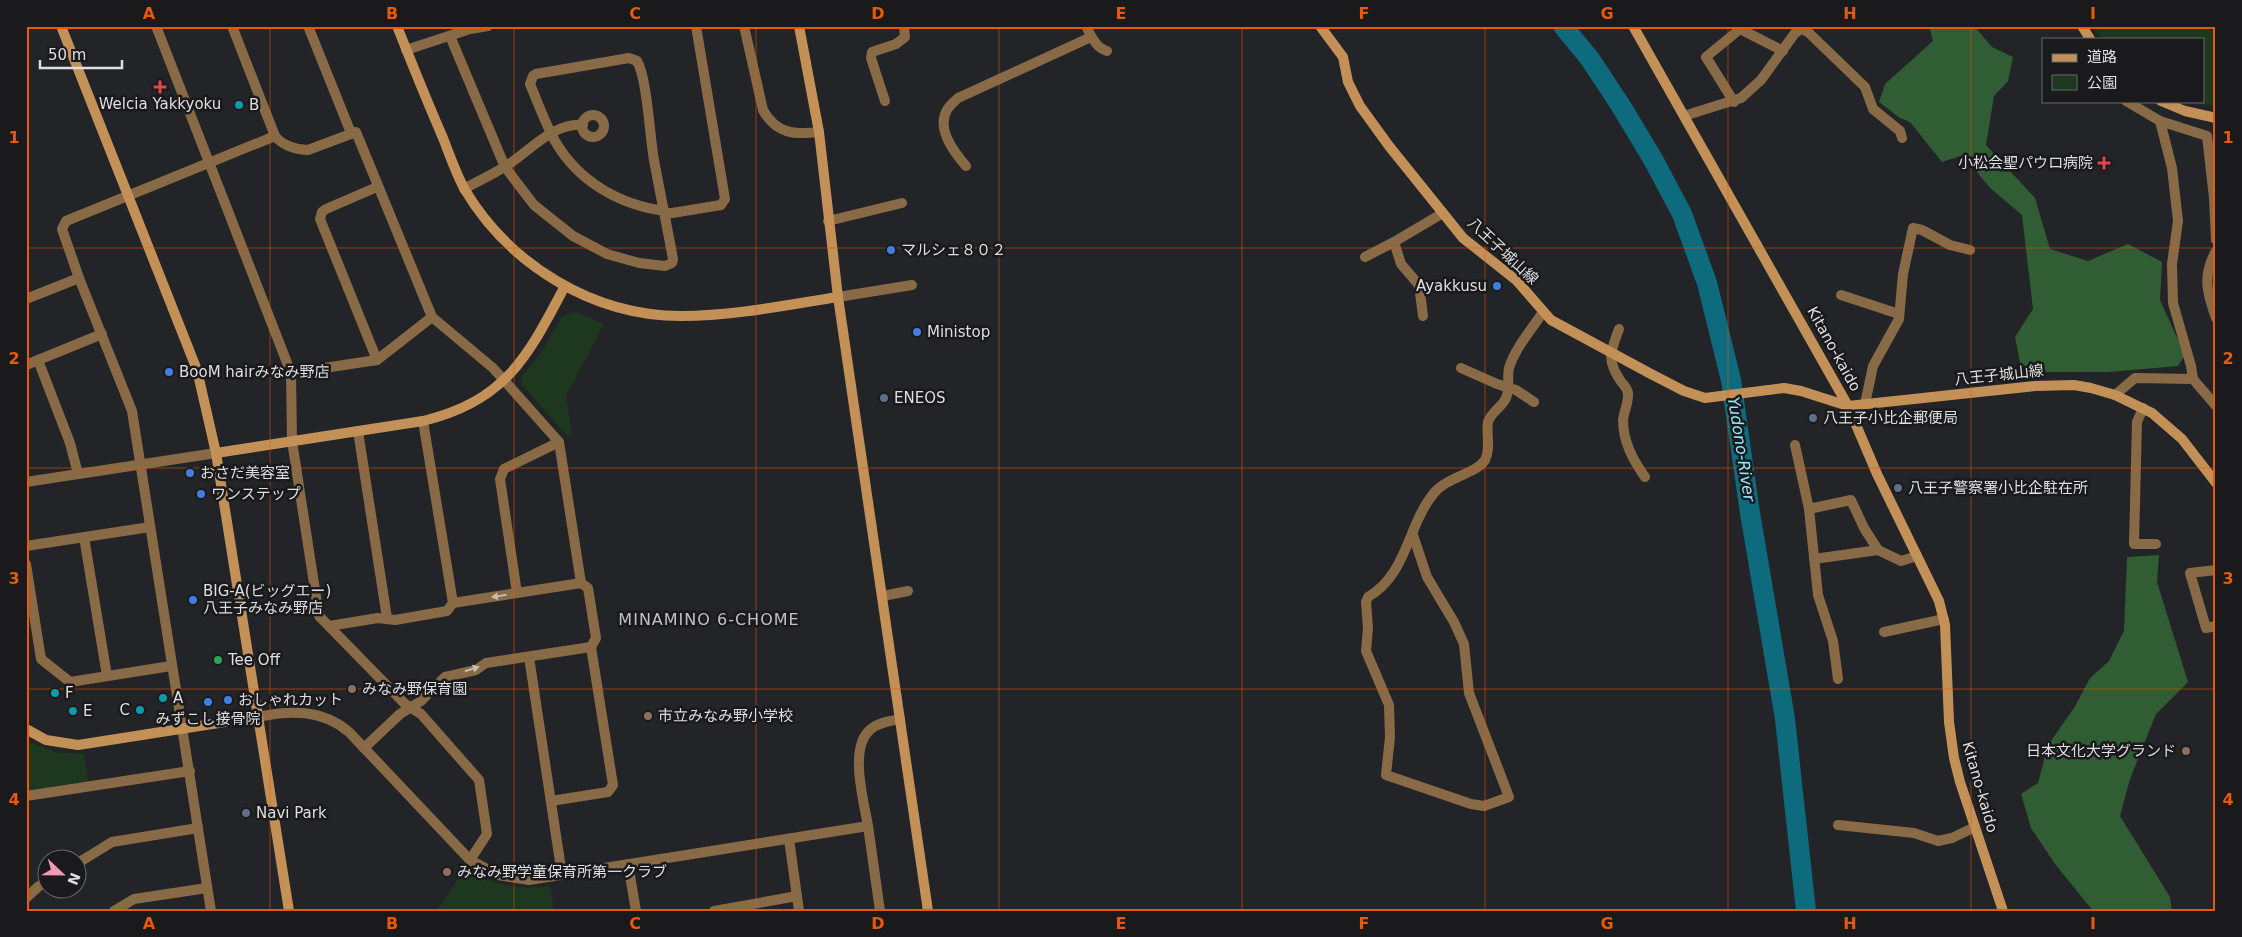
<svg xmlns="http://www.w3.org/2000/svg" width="2242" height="937" viewBox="0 0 2242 937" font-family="'DejaVu Sans','Noto Sans JP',sans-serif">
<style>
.green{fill:#1d381f}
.forest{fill:#315d34}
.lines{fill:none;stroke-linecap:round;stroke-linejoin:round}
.river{stroke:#0e6b7e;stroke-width:20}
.street{stroke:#896a46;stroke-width:10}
.secondary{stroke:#c39157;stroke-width:10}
.oneway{fill:#c5bcb2}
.grid{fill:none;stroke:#e8590c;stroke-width:1;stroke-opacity:0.55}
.health-dot{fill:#e0444e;stroke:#1a1a1d;stroke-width:2}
.culture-dot{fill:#0f9aa8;stroke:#1a1a1d;stroke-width:2}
.shop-dot{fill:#3f7fe0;stroke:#1a1a1d;stroke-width:2}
.service-dot{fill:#5c6f8a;stroke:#1a1a1d;stroke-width:2}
.leisure-dot{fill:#2e9e5b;stroke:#1a1a1d;stroke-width:2}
.education-dot{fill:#8d6e63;stroke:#1a1a1d;stroke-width:2}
.labels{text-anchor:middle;stroke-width:5;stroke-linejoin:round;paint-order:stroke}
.poi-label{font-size:15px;fill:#dfdfe1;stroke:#1a1a1d;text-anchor:start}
.street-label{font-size:15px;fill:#dfdfe1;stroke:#1a1a1d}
.water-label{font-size:16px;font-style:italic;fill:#90e9ff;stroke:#1a1a1d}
.neighbourhood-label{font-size:16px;letter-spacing:1px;fill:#c1c1c5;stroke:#1a1a1d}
.neatline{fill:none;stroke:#e8590c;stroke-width:2}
.grid-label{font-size:16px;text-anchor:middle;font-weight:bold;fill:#e8590c}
</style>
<rect width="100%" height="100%" fill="#232427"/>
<g class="green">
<polygon points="2093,26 2216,26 2216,107 2192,101 2203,101 2203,39 2102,39"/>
<polygon points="576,312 604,324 566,396 572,435 568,437 522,385 521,378 542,351 562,317"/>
<polygon points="26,741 59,753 84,754 88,781 26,791"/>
<path d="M466 868C493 886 518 890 550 886L554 911H436Z"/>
</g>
<g class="forest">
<polygon points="1929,26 1974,26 1992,47 2013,57 2008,81 1994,96 1986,145 2035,198 2050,249 2088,261 2128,244 2162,262 2160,300 2185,355 2178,366 2109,372 2022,372 2015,337 2033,309 2022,215 1990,188 1963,155 1942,162 1910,122 1900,118 1879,102 1885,84 1933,41"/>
<polygon points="2159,555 2157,582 2188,682 2156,714 2130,779 2120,816 2170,897 2172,911 2093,911 2055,864 2031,828 2021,794 2038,783 2048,745 2074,708 2090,678 2109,661 2124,631 2127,557"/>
</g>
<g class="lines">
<polyline class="river" points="1563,26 1590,59 1621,106 1654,161 1682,214 1707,283 1731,380 1750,513 1785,719 1806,911"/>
<g class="street">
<polyline points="156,26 291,373 292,441 319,616 405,704 421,714 479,780 487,834 470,860"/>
<path d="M232 26 275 136C282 145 296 150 308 150L356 132 432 317 493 368 559 442 581 583 588 588 596 638 591 647 613 785 608 792 551 801"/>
<polyline points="308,26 351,133"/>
<path d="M744 26 763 110C776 134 795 135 819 132"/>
<path d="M1086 26C1091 36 1096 48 1107 51"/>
<path d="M450 36 505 167 534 205 573 236 607 254 639 263 665 266 672 263 673 259C667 226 660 193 654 160 650 139 647 77 637 61L629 58 536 74 533 76 530 84C538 103 545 123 555 141 578 181 619 205 665 211"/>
<polyline points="406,50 470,29 488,26"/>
<polyline points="885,101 871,58 872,52 896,44 905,37 904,26"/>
<polyline points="2126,101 2160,121 2172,168 2178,221 2172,264 2173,303 2191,366 2193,379 2216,406"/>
<polyline points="1734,102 1706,57 1740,29 1783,51"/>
<circle cx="593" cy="126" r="11"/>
<polyline points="1684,116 1741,98 1761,80 1795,33 1801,29 1808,32 1865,87 1873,109 1900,131 1902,138"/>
<polyline points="2160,121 2207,136 2214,198 2216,240"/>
<path d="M966 166C954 152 936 129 947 110 950 105 954 102 958 98L1091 37"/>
<path d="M464 189C478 181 492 175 506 166 529 152 553 122 583 125"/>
<polyline points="666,214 721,205 725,199 696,26"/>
<polyline points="828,221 902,203"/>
<polyline points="1394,242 1401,264 1419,285 1423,316"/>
<path d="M2216 251C2202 276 2207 293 2216 318"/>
<polyline points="1365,257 1394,242 1443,213"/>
<polyline points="1841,295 1899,314"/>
<polyline points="838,297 912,285"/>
<polyline points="26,299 79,278"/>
<path d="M1619 329C1611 351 1606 359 1620 380 1623 385 1627 387 1628 393 1629 402 1624 411 1623 420 1623 442 1633 460 1645 477"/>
<polyline points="38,360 70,443 78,474"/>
<polyline points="377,360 320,219 322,212 326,209 377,187"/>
<polyline points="26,365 102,334"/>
<polyline points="1461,368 1497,384 1516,390 1534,402"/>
<polyline points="291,373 377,360 432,317"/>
<polyline points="2115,395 2135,378 2193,379"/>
<polyline points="1865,404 1873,366 1899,319 1903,274 1913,228 1922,230 1950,245 1970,250"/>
<polyline points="2143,408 2137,422 2134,544 2156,544"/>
<polyline points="423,421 453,603"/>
<polyline points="358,431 387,618"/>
<polyline points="1795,445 1809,509 1818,595 1833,641 1838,679"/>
<polyline points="26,482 216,453"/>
<polyline points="1809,509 1851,500 1864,528 1878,550 1901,561 1917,556"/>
<path d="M1413 535 1427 577 1454 622 1464 644 1469 693 1509 797 1484 806 1471 804 1386 775 1390 737 1389 705 1366 651 1368 628 1366 602 1368 597C1407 575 1408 524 1434 493 1447 477 1476 474 1485 460 1491 449 1486 434 1488 422 1491 412 1502 407 1506 398 1510 389 1507 377 1509 368 1515 348 1532 329 1543 312"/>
<polyline points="84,537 107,676"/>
<polyline points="26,546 150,527"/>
<polyline points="1814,559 1878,550"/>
<polyline points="26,564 41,659 70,682 171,666"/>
<polyline points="2216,570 2190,573 2206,628 2216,626"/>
<polyline points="517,593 500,479 504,469 559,442"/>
<polyline points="883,596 908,591"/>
<polyline points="329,626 378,618 395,620 447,611 453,603 581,583"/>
<polyline points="1884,632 1944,619"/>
<polyline points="529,657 562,875"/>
<path d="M257 717C290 710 322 709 349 732L470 860 498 875 529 880 868 826C864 801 848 747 871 729 879 722 891 721 900 719"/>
<polyline points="364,748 400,714 421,701 445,677 476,670 486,663 591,647"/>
<polyline points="26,796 190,771"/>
<polyline points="1838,825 1914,833 1938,841 1952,838 1975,827"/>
<polyline points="868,826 880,911"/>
<polyline points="789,839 799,911"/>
<polyline points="78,863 112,842 198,828"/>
<polyline points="628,864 636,911"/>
<polyline points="26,898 39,886 48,881"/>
<polyline points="114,911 134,899 207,888"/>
<polyline points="211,911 132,411 79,278 62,229 66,221 275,136"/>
<polyline points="714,911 797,896"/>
</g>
<g class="secondary">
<polyline points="61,26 197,370 216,453 289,911"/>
<path d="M397 26C412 64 427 101 443 138 450 156 456 174 465 190 510 265 593 316 681 316 733 316 787 305 838 297"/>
<polyline points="799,26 819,132 838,297 928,911"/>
<polyline points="1320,26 1343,57 1348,82 1360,106 1389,146 1463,238 1516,280 1551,320 1651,374 1684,391 1705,398 1784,388 1801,391 1848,406 2035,386 2074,385 2091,388 2115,395 2152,413 2182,439 2216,483"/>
<polyline points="1633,26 1848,406 1877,474 1939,601 1945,625 1949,722 1954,758 1960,782 2003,911"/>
<polyline points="2082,26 2090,39"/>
<polyline points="2161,101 2185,111 2216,118"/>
<path d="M216 453 423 421C506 401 528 356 565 286"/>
<polyline points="26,729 46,740 78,745 257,717"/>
</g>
</g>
<defs><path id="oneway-solid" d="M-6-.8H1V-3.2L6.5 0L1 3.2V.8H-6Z" transform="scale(1.25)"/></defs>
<g class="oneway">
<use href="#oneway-solid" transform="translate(499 596) rotate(171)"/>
<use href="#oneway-solid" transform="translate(472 669) rotate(-17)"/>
</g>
<path class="grid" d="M270 26V911M514 26V911M756 26V911M999 26V911M1242 26V911M1485 26V911M1728 26V911M1971 26V911M26 248H2216M26 468H2216M26 689H2216"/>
<g class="health-dot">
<path d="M157.5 79.5h5v5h5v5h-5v5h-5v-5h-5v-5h5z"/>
<path d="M2101.5 155.5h5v5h5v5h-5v5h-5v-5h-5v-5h5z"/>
</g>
<g class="culture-dot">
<circle cx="239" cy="105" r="5"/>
<circle cx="55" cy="693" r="5"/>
<circle cx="163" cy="698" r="5"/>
<circle cx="140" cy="710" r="5"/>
<circle cx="73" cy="711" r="5"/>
</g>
<g class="shop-dot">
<circle cx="891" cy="250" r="5"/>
<circle cx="1497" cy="286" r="5"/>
<circle cx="917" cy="332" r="5"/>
<circle cx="169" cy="372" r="5"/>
<circle cx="190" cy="473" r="5"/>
<circle cx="201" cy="494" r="5"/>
<circle cx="193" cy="600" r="5"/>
<circle cx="228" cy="700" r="5"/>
<circle cx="208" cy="702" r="5"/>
</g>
<g class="service-dot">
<circle cx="884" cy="398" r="5"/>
<circle cx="1813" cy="418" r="5"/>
<circle cx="1898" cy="488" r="5"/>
<circle cx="246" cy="813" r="5"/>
</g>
<circle class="leisure-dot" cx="218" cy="660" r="5"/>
<g class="education-dot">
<circle cx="352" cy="689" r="5"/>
<circle cx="648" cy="716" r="5"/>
<circle cx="2186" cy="751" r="5"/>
<circle cx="447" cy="872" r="5"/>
</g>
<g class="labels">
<g class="poi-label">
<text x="160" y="109" text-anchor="middle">Welcia Yakkyoku</text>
<text x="249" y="110">B</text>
<text x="2093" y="168" text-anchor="end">小松会聖パウロ病院</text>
<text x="901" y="255">マルシェ８０２</text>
<text x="1487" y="291" text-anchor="end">Ayakkusu</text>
<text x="927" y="337">Ministop</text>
<text x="179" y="377">BooM hairみなみ野店</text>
<text x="894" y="403">ENEOS</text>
<text x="1823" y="423">八王子小比企郵便局</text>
<text x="200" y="478">おさだ美容室</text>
<text x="1908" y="493">八王子警察署小比企駐在所</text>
<text x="211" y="499">ワンステップ</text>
<text x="203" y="596">BIG-A(ビッグエー)<tspan x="203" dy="17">八王子みなみ野店</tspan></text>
<text x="228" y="665">Tee Off</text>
<text x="362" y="694">みなみ野保育園</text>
<text x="65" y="698">F</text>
<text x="173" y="703">A</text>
<text x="238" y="705">おしゃれカット</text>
<text x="130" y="715" text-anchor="end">C</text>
<text x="83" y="716">E</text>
<text x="658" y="721">市立みなみ野小学校</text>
<text x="208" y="724" text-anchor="middle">みずこし接骨院</text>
<text x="2176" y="756" text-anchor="end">日本文化大学グランド</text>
<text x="256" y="818">Navi Park</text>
<text x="457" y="877">みなみ野学童保育所第一クラブ</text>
</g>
<g class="street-label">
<text transform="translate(1503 251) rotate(43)" y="5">八王子城山線</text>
<text transform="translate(1834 349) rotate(61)" y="5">Kitano-kaido</text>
<text transform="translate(1999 375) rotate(-6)" y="5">八王子城山線</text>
<text transform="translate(1980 787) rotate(74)" y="5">Kitano-kaido</text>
</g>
<g class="water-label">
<text transform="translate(1742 449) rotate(81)" y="6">Yudono-River</text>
</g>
<g class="neighbourhood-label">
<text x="709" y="625">MINAMINO 6-CHOME</text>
</g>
</g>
<rect width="2242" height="937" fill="none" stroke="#1a1a1d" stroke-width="55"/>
<rect x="2042" y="38" width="162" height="65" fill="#1a1a1d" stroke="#69696b"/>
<rect x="2052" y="54" width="25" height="8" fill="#c39157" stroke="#69696b"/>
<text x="2087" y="62" font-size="15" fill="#dfdfe1">道路</text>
<rect x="2052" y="75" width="25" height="15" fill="#1d381f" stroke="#69696b"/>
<text x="2087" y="88" font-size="15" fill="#dfdfe1">公園</text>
<g transform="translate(62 874) rotate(112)"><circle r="24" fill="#1a1a1d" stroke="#69696b"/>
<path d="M0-4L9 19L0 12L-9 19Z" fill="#f19ab4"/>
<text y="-8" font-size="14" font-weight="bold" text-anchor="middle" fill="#dfdfe1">N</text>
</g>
<path d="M40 60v8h82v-8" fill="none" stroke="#dfdfe1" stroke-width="2.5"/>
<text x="48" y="60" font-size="15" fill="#dfdfe1" stroke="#1a1a1d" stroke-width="4" paint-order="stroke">50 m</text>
<rect x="28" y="28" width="2186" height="882" class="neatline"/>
<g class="grid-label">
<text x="149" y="19">A</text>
<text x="392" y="19">B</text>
<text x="635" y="19">C</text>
<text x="878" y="19">D</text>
<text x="1121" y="19">E</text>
<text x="1364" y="19">F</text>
<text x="1607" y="19">G</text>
<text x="1850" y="19">H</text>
<text x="2093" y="19">I</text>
<text x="14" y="143">1</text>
<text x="2228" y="143">1</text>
<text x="14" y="364">2</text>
<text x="2228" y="364">2</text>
<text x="14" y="584">3</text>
<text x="2228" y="584">3</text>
<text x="14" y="805">4</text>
<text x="2228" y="805">4</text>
<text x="149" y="929">A</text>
<text x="392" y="929">B</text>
<text x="635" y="929">C</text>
<text x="878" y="929">D</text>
<text x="1121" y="929">E</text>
<text x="1364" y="929">F</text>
<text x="1607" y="929">G</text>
<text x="1850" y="929">H</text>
<text x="2093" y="929">I</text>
</g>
</svg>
